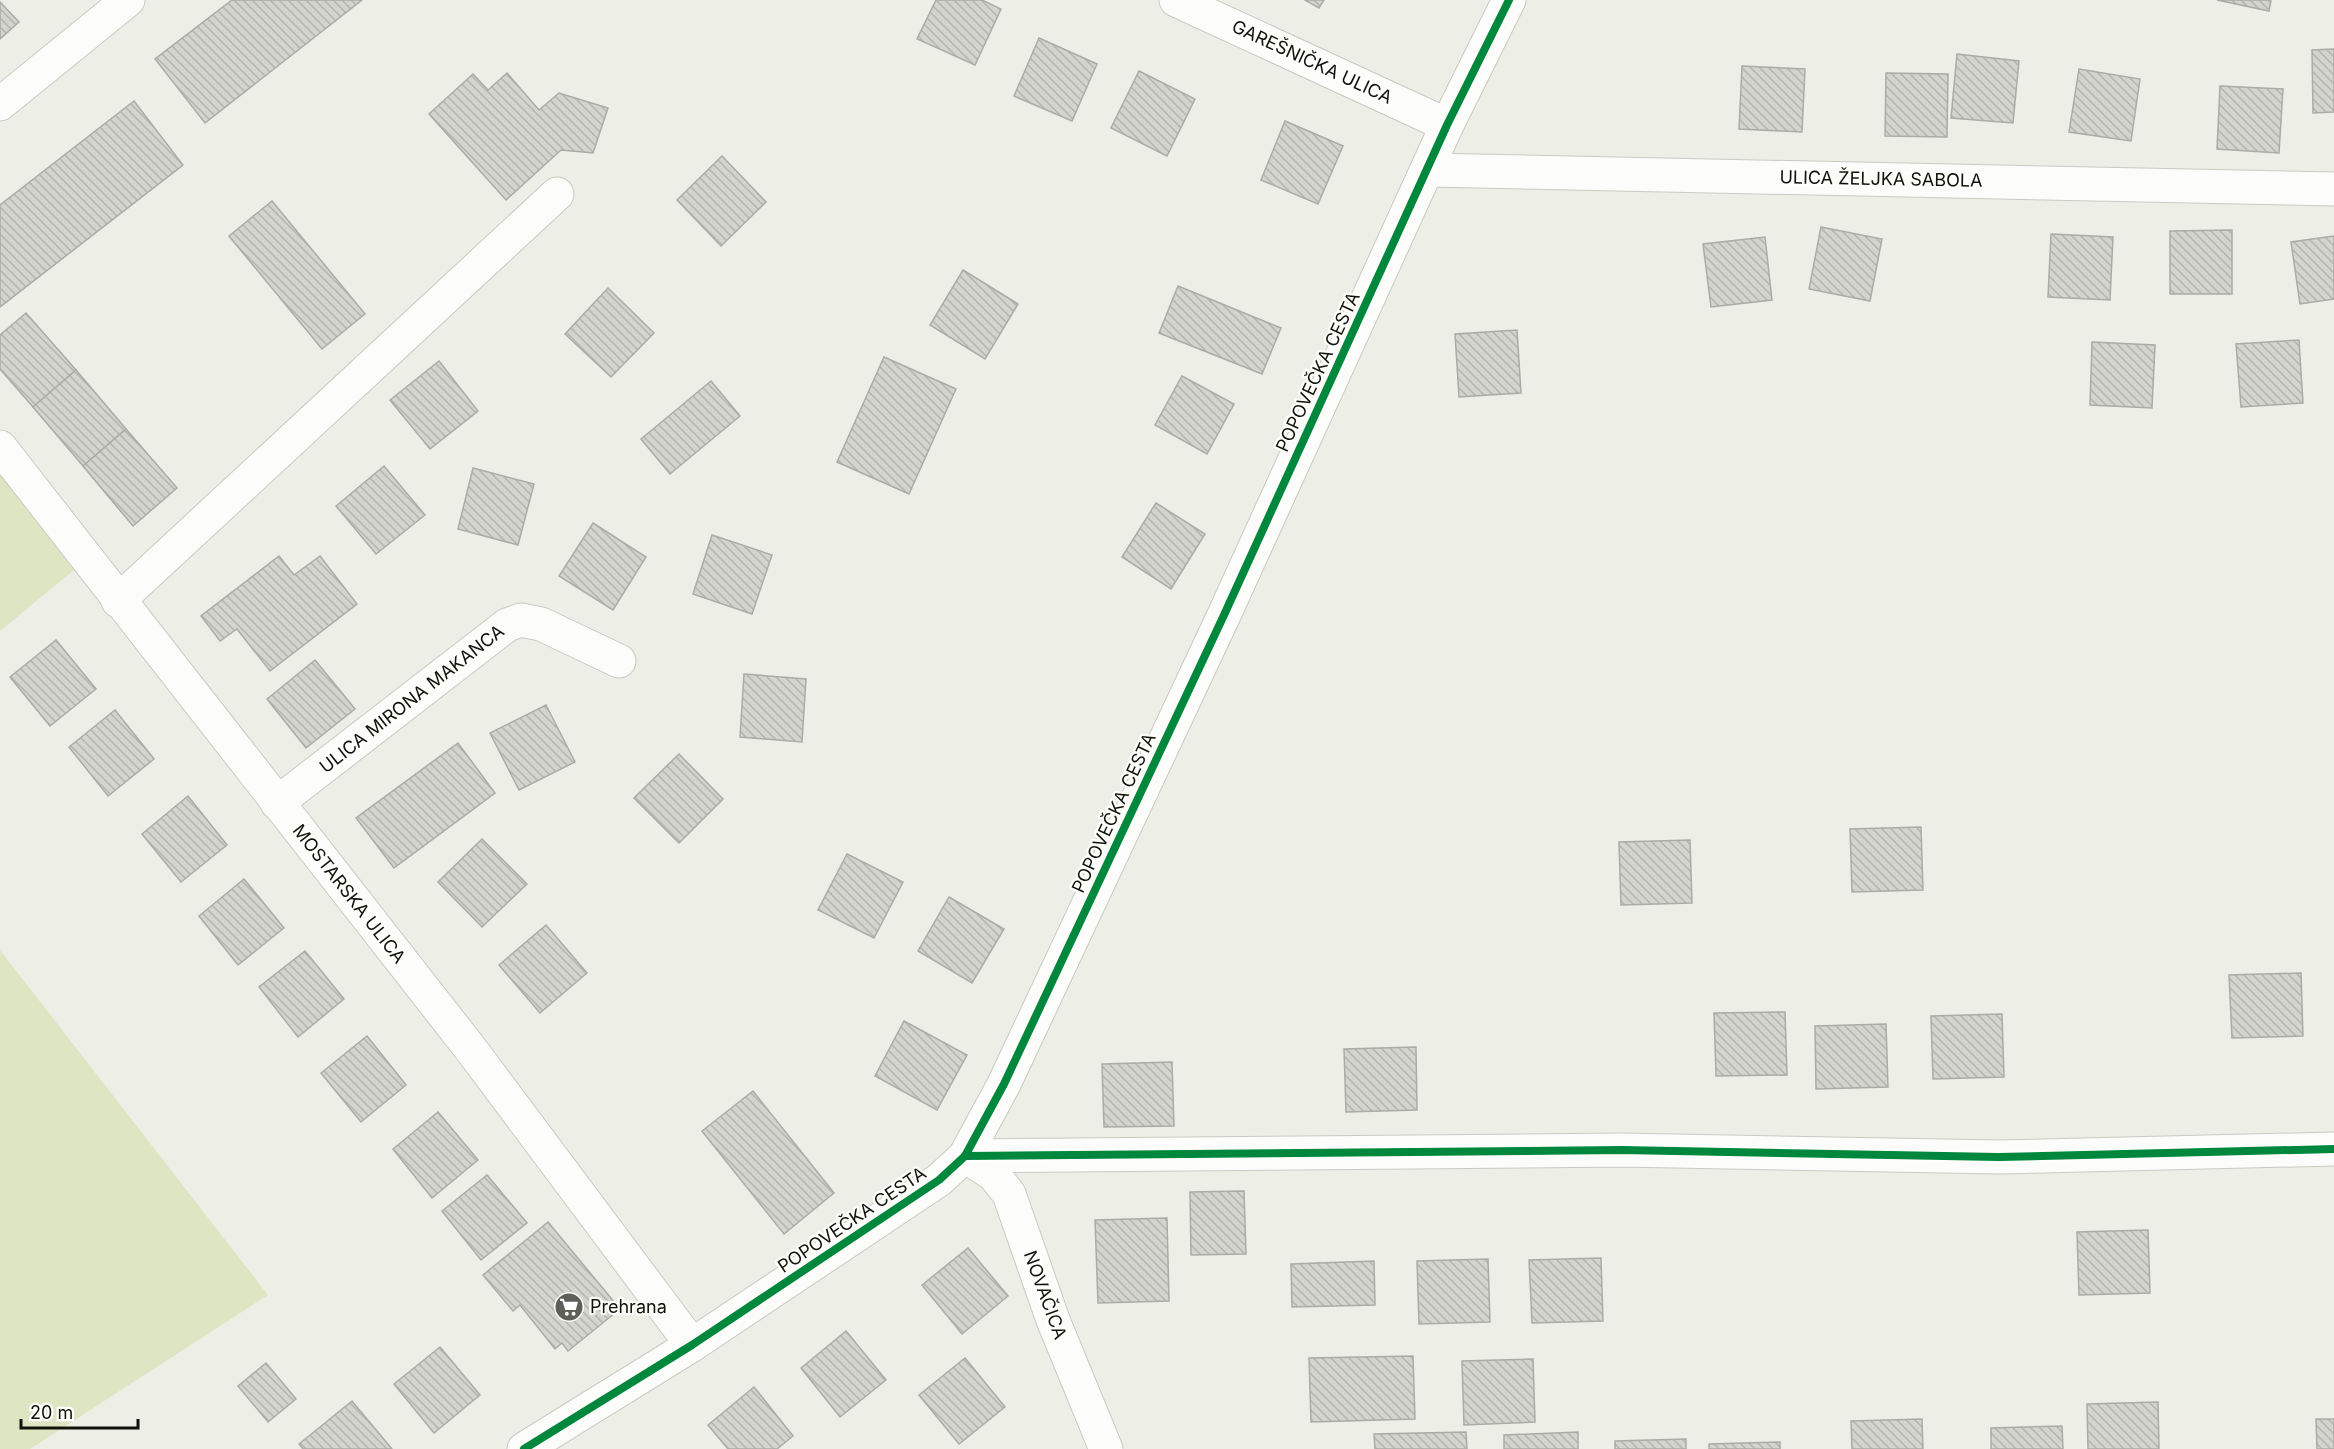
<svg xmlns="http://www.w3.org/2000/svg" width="2334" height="1449" viewBox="0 0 2334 1449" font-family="Inter,sans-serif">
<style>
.green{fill:#dee5c3}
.building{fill:url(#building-back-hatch);stroke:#aaaca5;stroke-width:1.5}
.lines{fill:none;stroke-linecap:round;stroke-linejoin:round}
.minor-casing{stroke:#c9cac3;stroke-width:35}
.minor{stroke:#fcfdfb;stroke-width:33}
.cycleway-casing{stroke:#fefffb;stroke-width:11}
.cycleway{stroke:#00873e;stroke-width:8}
.labels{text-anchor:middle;stroke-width:4.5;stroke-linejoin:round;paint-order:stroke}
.street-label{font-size:18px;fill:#11120c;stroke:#fefffb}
.poi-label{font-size:18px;fill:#11120c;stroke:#fefffb;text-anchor:start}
</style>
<defs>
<pattern id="building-back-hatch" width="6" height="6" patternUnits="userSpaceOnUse" patternTransform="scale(1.5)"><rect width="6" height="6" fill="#d3d4cd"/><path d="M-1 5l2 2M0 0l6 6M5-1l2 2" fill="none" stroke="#b4b5af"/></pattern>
</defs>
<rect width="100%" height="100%" fill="#edefe6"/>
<g class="green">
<polygon points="0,471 74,570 0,631"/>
<polygon points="0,950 268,1295 30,1449 0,1449"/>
</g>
<g class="building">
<polygon points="232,0 362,0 205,123 155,59"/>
<polygon points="936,0 982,0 1001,9 975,65 917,39"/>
<polygon points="1305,0 1324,0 1319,8"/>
<polygon points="2217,0 2271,0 2269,11"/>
<polygon points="0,2 19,22 0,39"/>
<polygon points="1039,38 1097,64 1072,121 1014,96"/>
<polygon points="2334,49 2334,112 2313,113 2312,50"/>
<polygon points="1957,54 2019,61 2013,123 1951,118"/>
<polygon points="1742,66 1805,69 1802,132 1739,129"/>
<polygon points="2079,69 2140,79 2131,141 2069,132"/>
<polygon points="1139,71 1195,99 1167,156 1111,128"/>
<polygon points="507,73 539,110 559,93 608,108 593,153 561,150 506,200 429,114 473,74 488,90"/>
<polygon points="1886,73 1948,74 1947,137 1885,136"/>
<polygon points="2220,86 2283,89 2279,153 2217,149"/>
<polygon points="134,101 183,165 0,307 0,205"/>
<polygon points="1285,121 1343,146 1318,204 1261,180"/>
<polygon points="722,156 766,202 721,246 677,200"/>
<polygon points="272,201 365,314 322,349 229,236"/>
<polygon points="1821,227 1882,239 1870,301 1809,289"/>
<polygon points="2232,230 2232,294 2170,294 2170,231"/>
<polygon points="2051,234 2113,237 2110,300 2048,297"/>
<polygon points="2334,236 2334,299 2300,304 2291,242"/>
<polygon points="1765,237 1772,300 1711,307 1703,244"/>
<polygon points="963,270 1018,304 985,359 930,325"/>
<polygon points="1178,286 1281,328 1262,374 1159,333"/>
<polygon points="608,288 654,333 611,377 565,334"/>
<polygon points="26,313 76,370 33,407 0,369 0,335"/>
<polygon points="1517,330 1521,393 1459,397 1455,334"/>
<polygon points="2299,340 2303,403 2241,407 2236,344"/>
<polygon points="2092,342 2155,345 2152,408 2090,405"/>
<polygon points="884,357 956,389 909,494 837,462"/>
<polygon points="439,361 478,411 430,449 390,400"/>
<polygon points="76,370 126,429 83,466 33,407"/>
<polygon points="1182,376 1234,404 1207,454 1155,425"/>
<polygon points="711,381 740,416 670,474 641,439"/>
<polygon points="126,429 177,488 133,526 83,466"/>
<polygon points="384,466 425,515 376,554 336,506"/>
<polygon points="473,468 534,484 518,545 458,529"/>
<polygon points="1156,503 1205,534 1171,589 1122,557"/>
<polygon points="593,523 646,557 613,610 559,576"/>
<polygon points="712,535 772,555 752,614 693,594"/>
<polygon points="279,556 294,575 320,556 357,604 270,671 237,629 220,641 201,616"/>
<polygon points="56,640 96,689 50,726 10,677"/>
<polygon points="315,660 355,709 306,748 267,699"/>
<polygon points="744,674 806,679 802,742 740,737"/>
<polygon points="546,705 575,762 519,790 490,733"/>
<polygon points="115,710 154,759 108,796 69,747"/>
<polygon points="458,743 495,793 394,868 356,818"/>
<polygon points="679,754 723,799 679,843 634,798"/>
<polygon points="188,796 227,845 181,882 142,834"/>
<polygon points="1921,827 1923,890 1852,892 1850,829"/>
<polygon points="482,839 527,884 482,927 438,882"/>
<polygon points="1690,840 1692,903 1621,905 1619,842"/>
<polygon points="847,854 903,882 874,938 818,910"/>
<polygon points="244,879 284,928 238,965 199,916"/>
<polygon points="949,897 1004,929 972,983 918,951"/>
<polygon points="546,925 587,973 540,1013 499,965"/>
<polygon points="305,951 344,999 298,1037 259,987"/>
<polygon points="2301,973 2303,1036 2232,1038 2229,975"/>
<polygon points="1785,1012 1787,1075 1716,1076 1714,1013"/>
<polygon points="2002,1014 2004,1077 1933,1079 1931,1016"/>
<polygon points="904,1021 967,1055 937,1110 875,1076"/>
<polygon points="1886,1024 1888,1087 1816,1089 1815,1026"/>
<polygon points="367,1036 406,1085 361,1122 321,1073"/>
<polygon points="1416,1047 1417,1110 1346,1112 1344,1049"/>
<polygon points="1172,1062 1174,1126 1104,1127 1102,1064"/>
<polygon points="753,1091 834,1193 784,1234 702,1131"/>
<polygon points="438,1112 478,1160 432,1198 393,1149"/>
<polygon points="487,1175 527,1223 481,1260 442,1211"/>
<polygon points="1244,1191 1246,1254 1191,1255 1190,1192"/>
<polygon points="1167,1218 1169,1301 1098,1303 1095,1220"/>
<polygon points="548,1222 620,1309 568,1351 562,1343 555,1349 520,1305 513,1311 483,1275"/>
<polygon points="2148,1230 2150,1293 2079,1295 2077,1232"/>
<polygon points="968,1248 1008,1296 962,1334 922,1285"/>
<polygon points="1601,1258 1603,1321 1532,1323 1529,1260"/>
<polygon points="1488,1259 1490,1322 1419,1324 1417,1261"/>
<polygon points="1374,1261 1375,1305 1292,1307 1291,1264"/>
<polygon points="846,1331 886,1380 840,1417 801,1368"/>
<polygon points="440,1347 480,1395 434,1433 394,1384"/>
<polygon points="1413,1356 1415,1419 1311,1422 1309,1358"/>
<polygon points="965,1358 1005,1407 959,1444 919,1395"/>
<polygon points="1533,1359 1535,1422 1464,1425 1462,1361"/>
<polygon points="266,1363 296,1399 268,1422 238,1386"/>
<polygon points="754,1387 793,1436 777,1449 728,1449 708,1425"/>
<polygon points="352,1401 392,1449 303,1449 299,1444"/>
<polygon points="2158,1402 2159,1449 2088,1449 2087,1404"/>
<polygon points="1922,1419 1923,1449 1852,1449 1851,1421"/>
<polygon points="2316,1419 2334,1419 2334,1449 2317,1449"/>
<polygon points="2062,1426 2063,1449 1991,1449 1991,1428"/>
<polygon points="1466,1432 1467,1449 1375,1449 1374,1434"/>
<polygon points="1578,1432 1578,1449 1504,1449 1504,1435"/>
<polygon points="1686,1439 1686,1449 1615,1449 1615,1441"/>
<polygon points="1780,1442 1780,1449 1709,1449 1709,1444"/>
</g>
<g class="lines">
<g class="minor-casing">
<g id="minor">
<polyline points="1176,0 1447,125"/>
<polyline points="0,104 128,0"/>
<polyline points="1428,170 2334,189"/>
<polyline points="0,447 473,1052 692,1345"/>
<polyline points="118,601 557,194"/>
<polyline points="277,803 507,625 521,620 541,624 619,661"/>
<polyline points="965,1156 1622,1150 1999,1157 2334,1149"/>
<polyline points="965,1156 993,1174 1009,1194 1053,1320 1106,1449"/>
<polyline points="524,1449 692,1345 939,1180 965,1156 1004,1084 1224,615 1447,125 1509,0"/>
</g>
</g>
<use href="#minor" class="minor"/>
<g class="cycleway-casing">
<g id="cycleway">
<polyline points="965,1156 1622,1150 1999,1157 2334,1149"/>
<polyline points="524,1449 692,1345 939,1180 965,1156 1004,1084 1224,615 1447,125 1509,0"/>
</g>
</g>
<use href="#cycleway" class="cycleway"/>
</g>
<defs>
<g id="supermarket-disc" transform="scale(1.5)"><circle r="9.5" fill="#5e5f58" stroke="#fefffb"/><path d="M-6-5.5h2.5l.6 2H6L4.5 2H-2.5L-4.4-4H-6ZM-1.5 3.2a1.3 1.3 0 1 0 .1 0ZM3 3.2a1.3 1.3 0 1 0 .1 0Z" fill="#fff"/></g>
</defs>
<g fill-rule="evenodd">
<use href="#supermarket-disc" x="569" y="1307"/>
</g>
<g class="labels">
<g class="street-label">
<text transform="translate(1312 62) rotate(25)" y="6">GAREŠNIČKA ULICA</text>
<text transform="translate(1881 179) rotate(1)" y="6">ULICA ŽELJKA SABOLA</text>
<text transform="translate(1318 372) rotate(-65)" y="6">POPOVEČKA CESTA</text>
<text transform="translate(412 699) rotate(-38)" y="6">ULICA MIRONA MAKANCA</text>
<text transform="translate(1114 813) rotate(-65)" y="6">POPOVEČKA CESTA</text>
<text transform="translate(349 894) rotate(52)" y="6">MOSTARSKA ULICA</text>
<text transform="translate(852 1220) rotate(-34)" y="6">POPOVEČKA CESTA</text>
<text transform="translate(1045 1295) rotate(70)" y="6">NOVAČICA</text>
</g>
<g class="poi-label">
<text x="590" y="1313">Prehrana</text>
</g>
</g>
<path d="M21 1419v9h117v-9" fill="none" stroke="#11120c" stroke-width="3"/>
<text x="30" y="1419" font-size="18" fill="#11120c" stroke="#fefffb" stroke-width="4.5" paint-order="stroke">20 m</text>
</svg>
